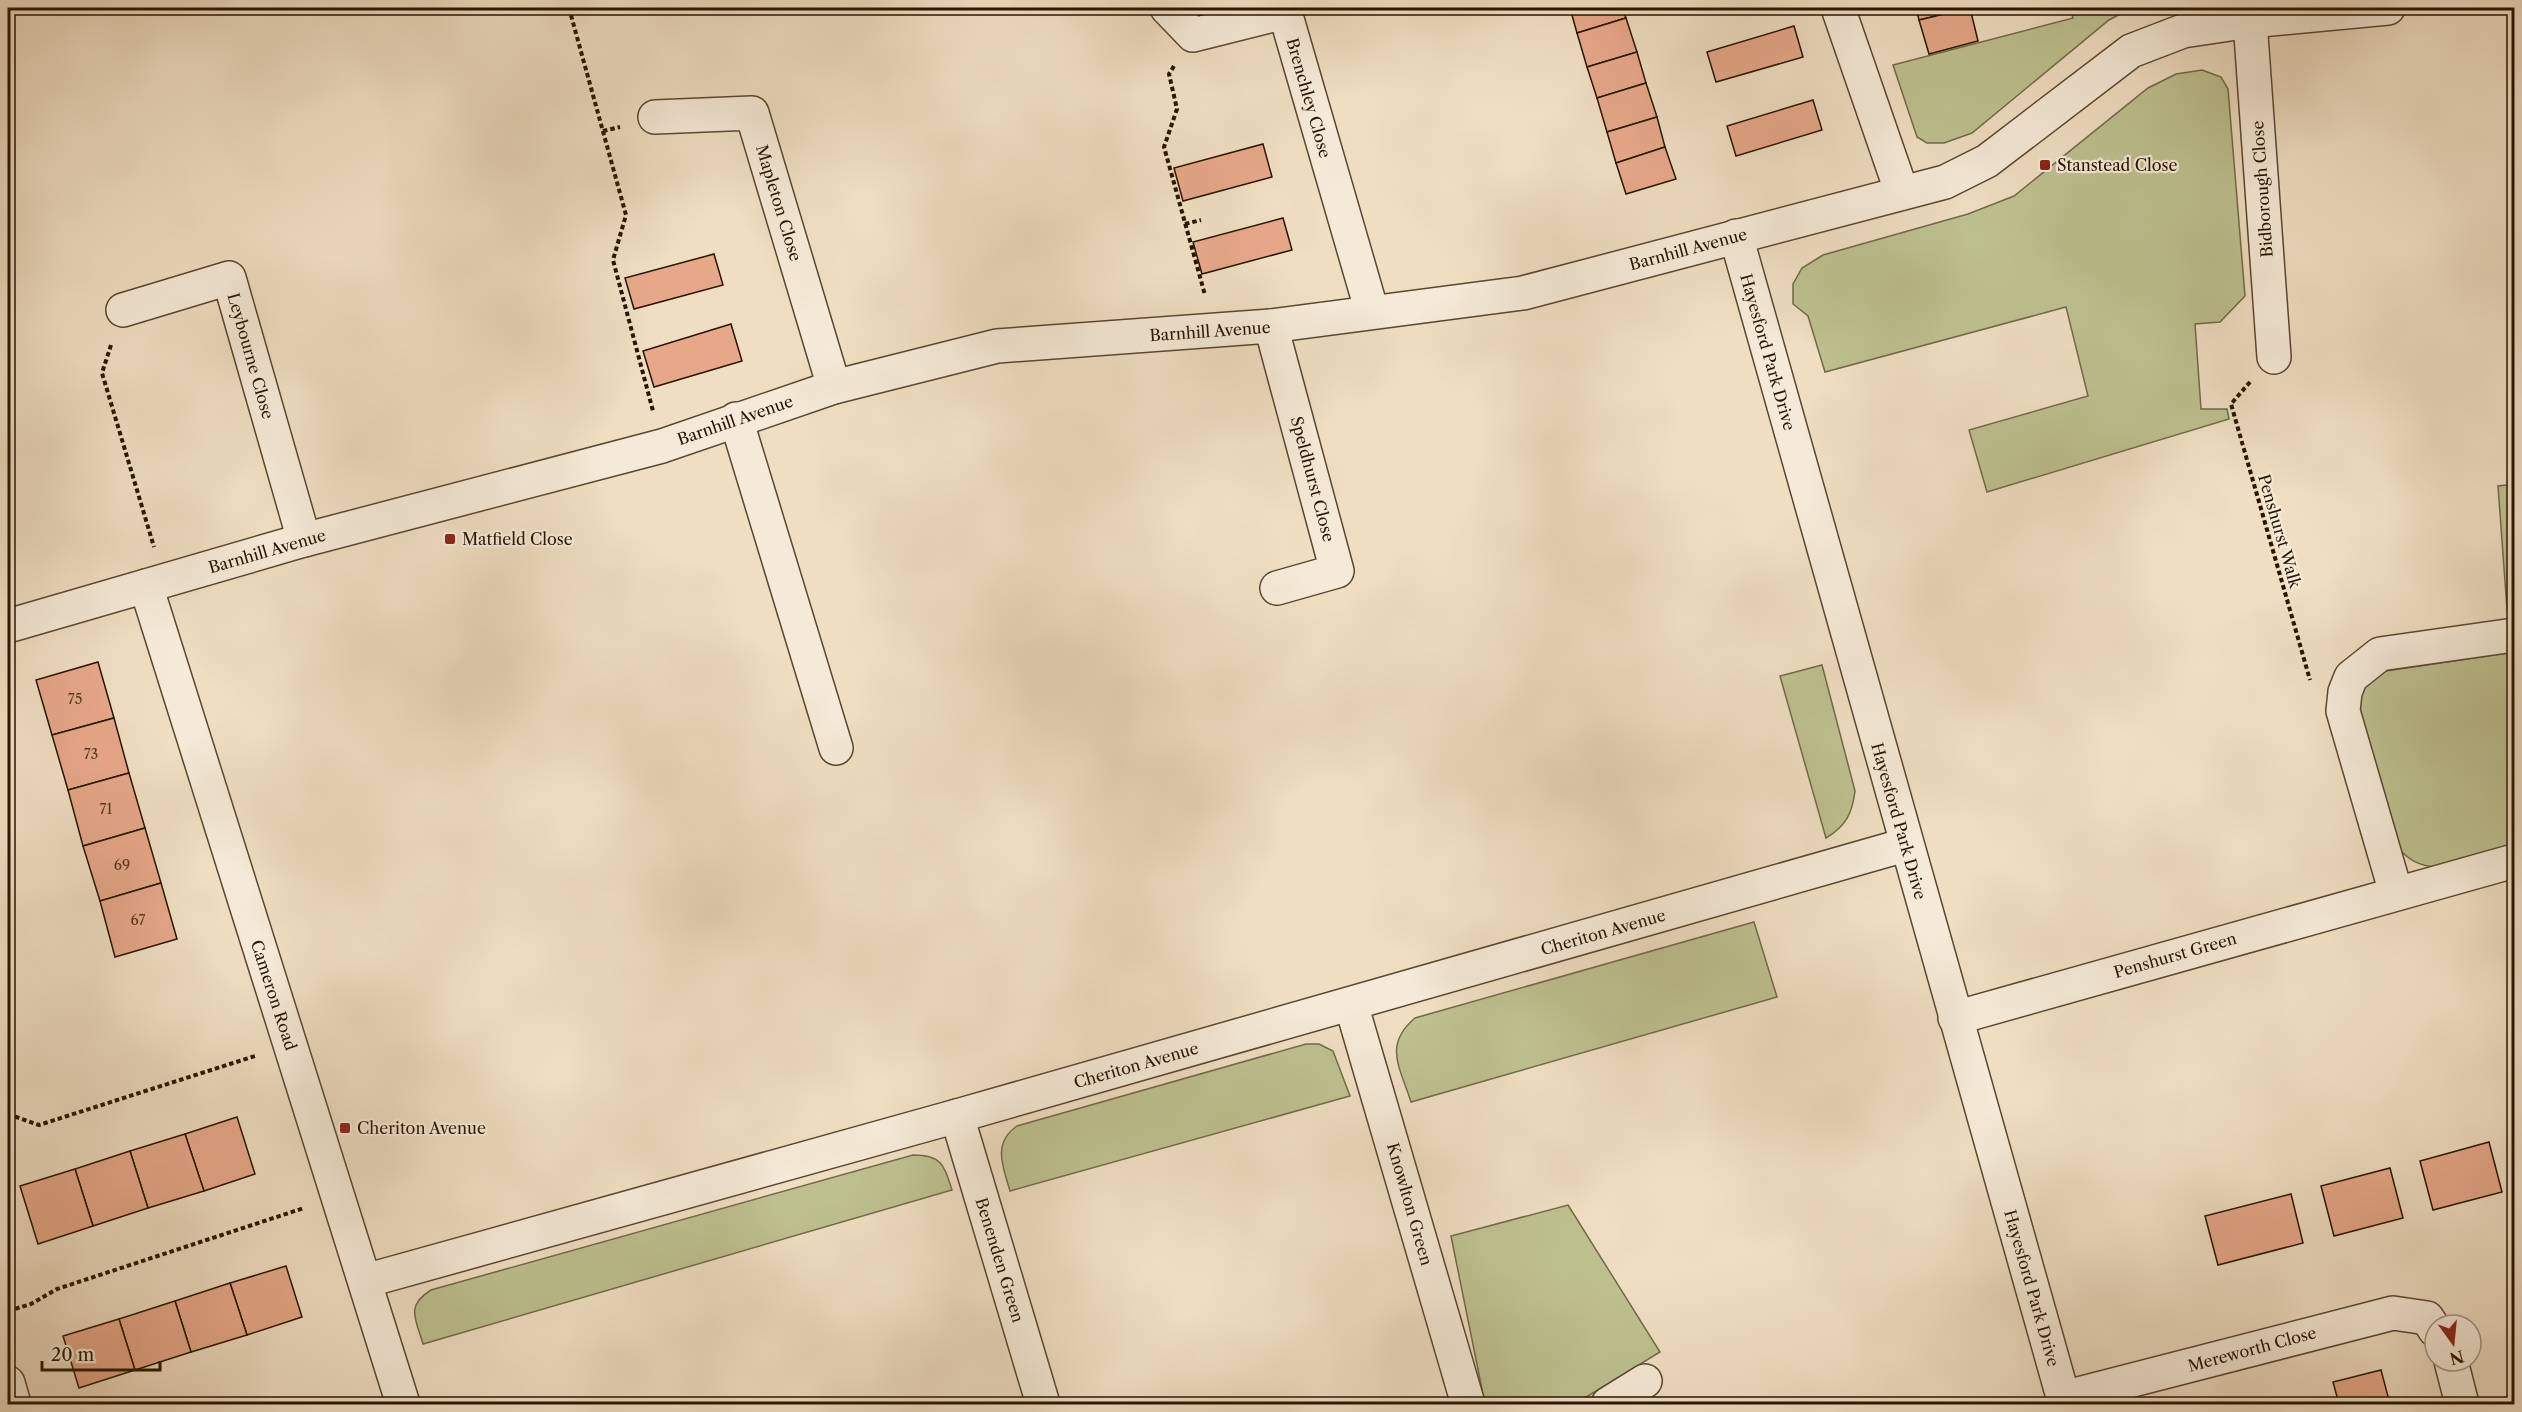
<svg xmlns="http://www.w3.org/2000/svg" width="2522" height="1412" viewBox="0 0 2522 1412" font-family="'Libre Caslon Text',serif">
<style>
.green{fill:#bec090;stroke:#726a48;stroke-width:1.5}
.building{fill:#e6a889;stroke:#271500;stroke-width:1.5}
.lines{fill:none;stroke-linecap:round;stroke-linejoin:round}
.minor-casing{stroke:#594730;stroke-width:36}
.path{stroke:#271500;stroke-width:4;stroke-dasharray:4.5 3;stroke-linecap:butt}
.minor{stroke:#f5ead7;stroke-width:33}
.poi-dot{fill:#8f2418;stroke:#f5ead7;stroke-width:2}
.labels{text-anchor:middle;stroke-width:4.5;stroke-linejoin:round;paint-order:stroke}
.number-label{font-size:14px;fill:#573a22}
.street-label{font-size:16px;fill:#271500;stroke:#f5ead7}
.poi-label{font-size:16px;fill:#271500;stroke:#f5ead7;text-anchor:start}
</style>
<rect width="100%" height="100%" fill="#efdec2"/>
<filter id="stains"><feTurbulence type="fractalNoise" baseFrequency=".00333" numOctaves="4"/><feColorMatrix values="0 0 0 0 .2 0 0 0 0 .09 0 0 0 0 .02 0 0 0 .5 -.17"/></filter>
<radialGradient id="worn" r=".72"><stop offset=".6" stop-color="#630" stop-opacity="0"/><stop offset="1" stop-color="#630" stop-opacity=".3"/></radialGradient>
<g class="green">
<polygon points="2070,8 2132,8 2109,20 1972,133 1944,143 1927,143 1917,137 1893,65 2073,18"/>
<polygon points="2202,70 2221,77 2228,89 2245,296 2220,322 2195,324 2201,409 2227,409 2229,419 1987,492 1969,430 2088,396 2066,307 1825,372 1808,316 1793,304 1793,284 1802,268 1823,255 1968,214 2014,196 2148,88 2176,74"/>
<polygon points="2514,484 2514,607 2507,609 2498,486"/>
<path d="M2514 652V845L2436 867C2419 866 2409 860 2398 848L2359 714C2358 691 2365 681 2386 671Z"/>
<path d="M1822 665 1855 791C1852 814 1846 826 1826 838L1780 676Z"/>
<path d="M1754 922 1777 997 1411 1102C1400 1067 1383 1045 1415 1018Z"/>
<path d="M1306 1044H1319L1333 1051 1350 1096 1010 1191C1003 1167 992 1143 1017 1126Z"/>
<path d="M913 1155C942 1155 944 1165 952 1190L423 1344C416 1319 405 1306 431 1290Z"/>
<polygon points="1568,1205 1660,1352 1575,1404 1485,1404 1451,1236"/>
</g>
<g class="building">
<polygon points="1570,8 1622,8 1626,18 1577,33"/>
<polygon points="1916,8 1970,8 1919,20"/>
<polygon points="1970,8 1978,41 1929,54 1919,20"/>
<polygon points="1626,18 1637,52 1587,67 1577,33"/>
<polygon points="1794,26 1803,57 1716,82 1707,52"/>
<polygon points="1637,52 1646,83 1597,98 1587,67"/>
<polygon points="1646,83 1657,117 1607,132 1597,98"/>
<polygon points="1813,100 1822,130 1736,156 1727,126"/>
<polygon points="1657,117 1665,147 1616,163 1607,132"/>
<polygon points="1263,144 1272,177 1183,201 1174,168"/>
<polygon points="1665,147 1676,179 1626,194 1616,163"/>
<polygon points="1283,218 1292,250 1202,274 1193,242"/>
<polygon points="714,254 723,285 634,309 625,278"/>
<polygon points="731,324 742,361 654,387 643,351"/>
<polygon points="98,662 114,718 52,735 36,680"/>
<polygon points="114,718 129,773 68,790 52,735"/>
<polygon points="129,773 145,828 83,846 68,790"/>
<polygon points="145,828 161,883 100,901 83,846"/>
<polygon points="161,883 177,939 115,957 100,901"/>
<polygon points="237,1117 255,1174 204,1191 185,1134"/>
<polygon points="185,1134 204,1191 148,1208 130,1151"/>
<polygon points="2489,1142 2502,1192 2433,1210 2420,1161"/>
<polygon points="130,1151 148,1208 93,1226 75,1169"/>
<polygon points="2390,1168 2403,1218 2334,1236 2321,1186"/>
<polygon points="75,1169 93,1226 38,1244 20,1186"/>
<polygon points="2291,1194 2303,1243 2218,1265 2205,1216"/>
<polygon points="286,1266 302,1317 247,1335 230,1283"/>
<polygon points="230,1283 247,1335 191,1352 175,1301"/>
<polygon points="175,1301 191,1352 135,1370 119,1319"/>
<polygon points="119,1319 135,1370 79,1388 63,1336"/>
<polygon points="2381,1370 2390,1404 2339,1404 2333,1382"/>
</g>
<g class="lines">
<g class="minor-casing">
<g id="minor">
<polyline points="1167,8 1193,35 1285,12 1372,312"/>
<polyline points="1838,8 1902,193"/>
<polyline points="2250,21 2274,357"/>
<polyline points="655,117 752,113 834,387"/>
<polyline points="1736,236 2065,1404"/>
<polyline points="123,310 229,278 304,540"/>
<polyline points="1271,326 1337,571 1277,588"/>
<polyline points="736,419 836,748"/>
<polyline points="146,586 403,1404"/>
<polyline points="8,626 304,540 662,446 834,387 997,346 1271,326 1523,293 1945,182 1987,161 2131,51 2183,31 2250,21 2388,8"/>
<polyline points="2396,893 2343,711 2345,692 2351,677 2380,654 2514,635"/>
<polyline points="1351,1004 1468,1404"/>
<polyline points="1955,1018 2514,861"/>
<polyline points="957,1116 1043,1404"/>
<polyline points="365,1281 957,1116 1905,845"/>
<polyline points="2451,1361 2462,1404"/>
<polyline points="8,1383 14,1404"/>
<polyline points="2063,1398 2393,1313 2427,1318 2435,1330"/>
<polyline points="1608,1404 1645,1381"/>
</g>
</g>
<g class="path">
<polyline points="569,8 626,215 613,260 653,411"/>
<polyline points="1174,66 1169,74 1177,109 1164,147 1205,295"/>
<polyline points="603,131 620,127"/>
<polyline points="1185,224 1201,220"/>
<polyline points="111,345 102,373 154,547"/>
<polyline points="2250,382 2231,404 2310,680"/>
<polyline points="8,1114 39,1125 255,1056"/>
<polyline points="8,1311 31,1304 57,1289 304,1208"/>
</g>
<use href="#minor" class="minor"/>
</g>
<g class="poi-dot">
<rect x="2039" y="159" width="12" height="12" rx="3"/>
<rect x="444" y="533" width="12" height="12" rx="3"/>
<rect x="339" y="1122" width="12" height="12" rx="3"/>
</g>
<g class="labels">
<g class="number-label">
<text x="75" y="704">75</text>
<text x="91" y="759">73</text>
<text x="106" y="814">71</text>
<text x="122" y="870">69</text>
<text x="138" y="925">67</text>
</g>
<g class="street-label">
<text transform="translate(1309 98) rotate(74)" y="6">Brenchley Close</text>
<text transform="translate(2262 189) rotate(-94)" y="6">Bidborough Close</text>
<text transform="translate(779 203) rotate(73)" y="6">Mapleton Close</text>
<text transform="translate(1688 249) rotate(-15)" y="6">Barnhill Avenue</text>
<text transform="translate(1210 331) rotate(-4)" y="6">Barnhill Avenue</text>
<text transform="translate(1768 352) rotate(74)" y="6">Hayesford Park Drive</text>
<text transform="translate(251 356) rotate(74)" y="6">Leybourne Close</text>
<text transform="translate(735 420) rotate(-19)" y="6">Barnhill Avenue</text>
<text transform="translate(1313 479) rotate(75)" y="6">Speldhurst Close</text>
<text transform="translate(2280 531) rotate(74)" y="6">Penshurst Walk</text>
<text transform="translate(267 551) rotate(-16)" y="6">Barnhill Avenue</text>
<text transform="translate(1899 821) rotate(74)" y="6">Hayesford Park Drive</text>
<text transform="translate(1603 932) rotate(-16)" y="6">Cheriton Avenue</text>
<text transform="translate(2175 955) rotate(-16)" y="6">Penshurst Green</text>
<text transform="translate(274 995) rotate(72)" y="6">Cameron Road</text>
<text transform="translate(1136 1065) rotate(-16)" y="6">Cheriton Avenue</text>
<text transform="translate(1410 1204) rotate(74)" y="6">Knowlton Green</text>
<text transform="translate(1000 1260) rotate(73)" y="6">Benenden Green</text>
<text transform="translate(2032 1288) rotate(74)" y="6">Hayesford Park Drive</text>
<text transform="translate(2252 1349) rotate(-15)" y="6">Mereworth Close</text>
</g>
<g class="poi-label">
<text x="2057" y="171">Stanstead Close</text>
<text x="462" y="545">Matfield Close</text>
<text x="357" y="1134">Cheriton Avenue</text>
</g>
</g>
<rect width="2522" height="1412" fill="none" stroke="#efdec2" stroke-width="30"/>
<rect x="9" y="9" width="2504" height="1394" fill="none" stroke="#271500" stroke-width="3"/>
<rect x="15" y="15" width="2492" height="1382" fill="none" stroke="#271500" stroke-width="1.5"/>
<g transform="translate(2453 1343) rotate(165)"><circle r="28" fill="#f5ead7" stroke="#a39581" stroke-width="1.5"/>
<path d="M0-4.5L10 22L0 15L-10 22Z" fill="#8f2418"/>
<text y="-9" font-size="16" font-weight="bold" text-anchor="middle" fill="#271500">N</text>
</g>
<path d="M42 1361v9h118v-9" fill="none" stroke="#271500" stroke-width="3"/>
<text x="51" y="1361" font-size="18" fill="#271500" stroke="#f5ead7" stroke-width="4.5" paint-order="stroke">20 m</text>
<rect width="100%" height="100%" filter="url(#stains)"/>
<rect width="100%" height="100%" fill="url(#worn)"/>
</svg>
